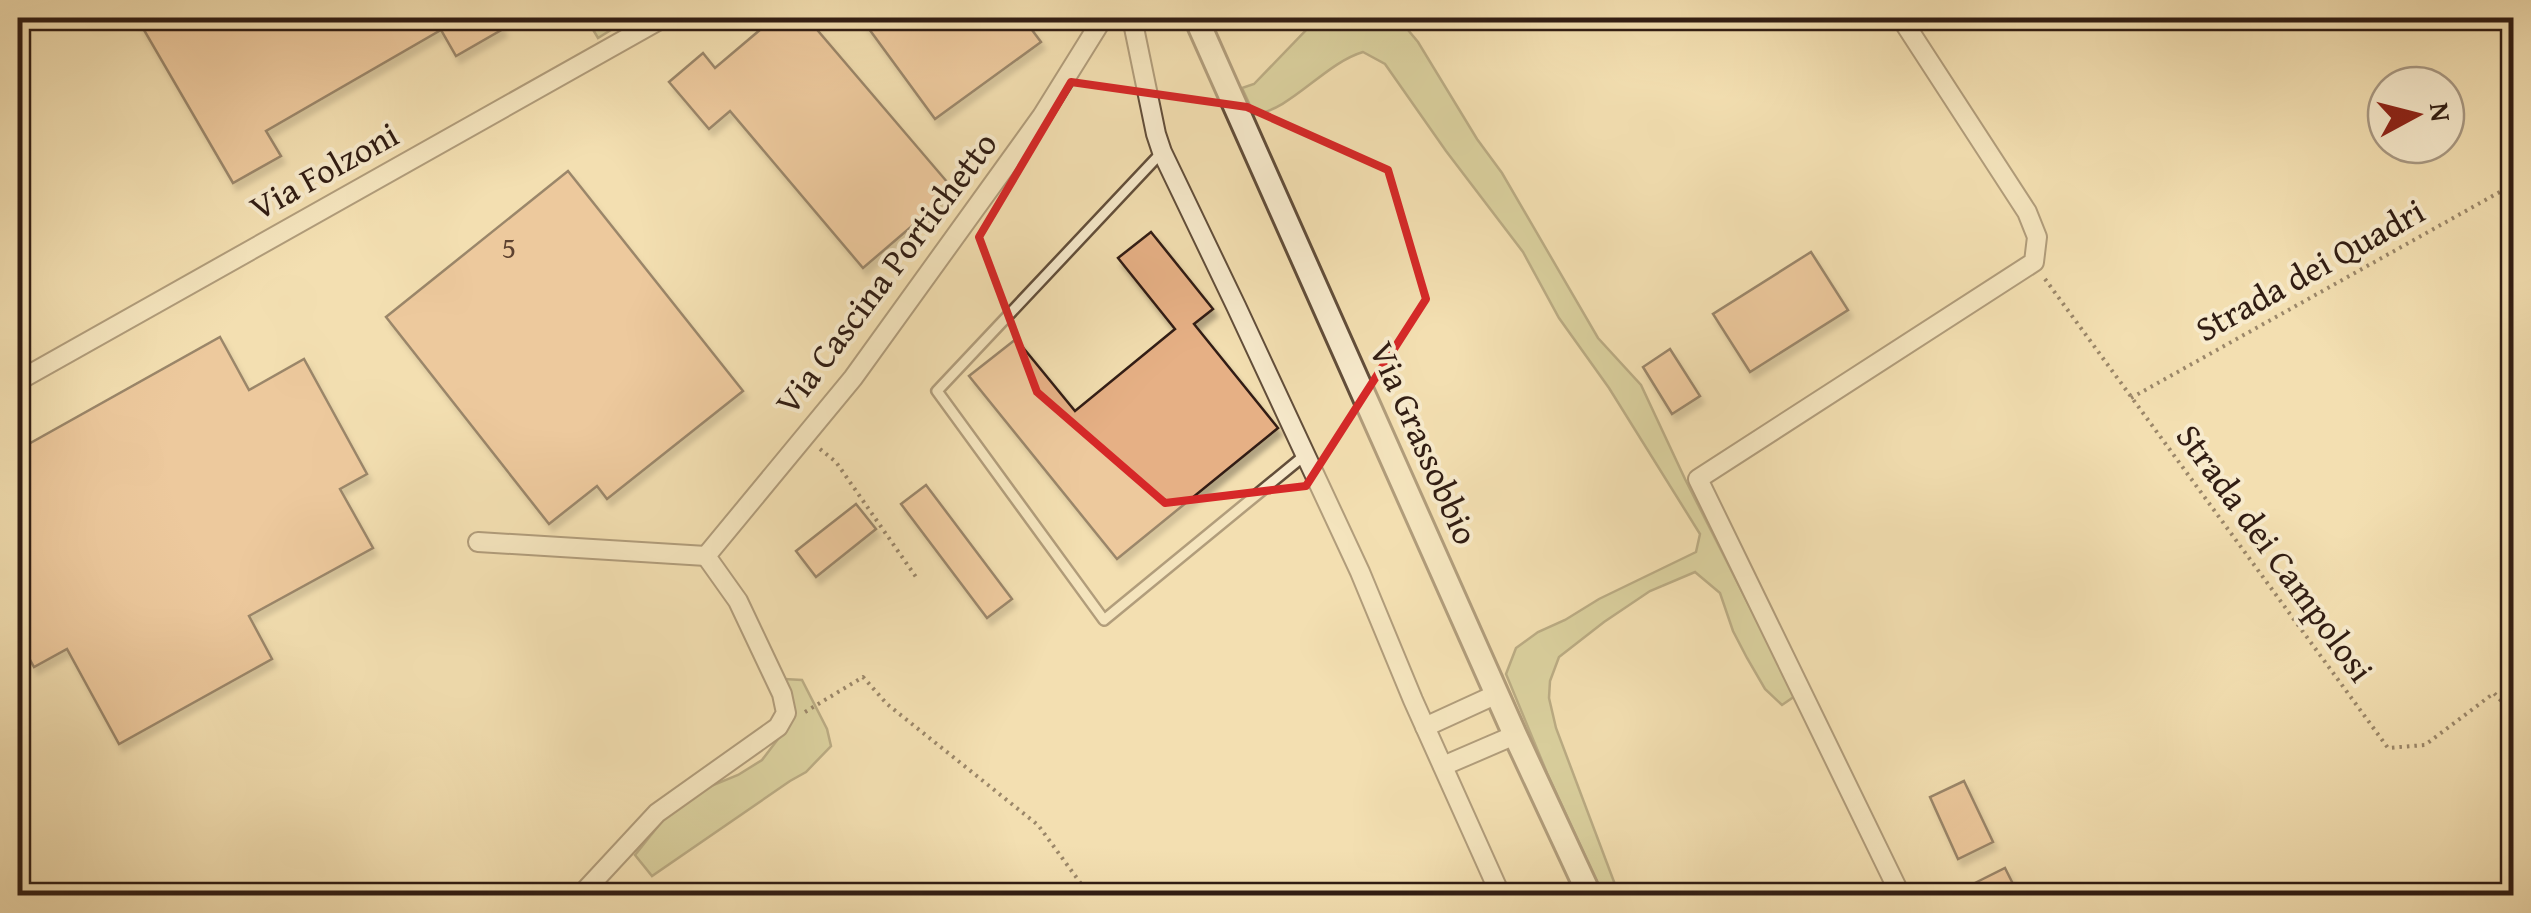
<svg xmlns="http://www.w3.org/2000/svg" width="2531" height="913" viewBox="0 0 2531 913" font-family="'Gentium Book Plus',serif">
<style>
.green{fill:#bec189;stroke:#786f4e;stroke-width:2.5}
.building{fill:#e6b085;stroke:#311d13;stroke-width:2.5;filter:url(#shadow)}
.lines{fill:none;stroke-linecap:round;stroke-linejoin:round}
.service-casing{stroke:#624e3a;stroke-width:14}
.minor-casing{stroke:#624e3a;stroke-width:22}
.tertiary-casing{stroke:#624e3a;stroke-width:28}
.path{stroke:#311d13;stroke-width:4;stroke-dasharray:2.5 5;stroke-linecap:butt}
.service{stroke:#f7eacc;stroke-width:9}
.minor{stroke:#f7eacc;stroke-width:18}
.tertiary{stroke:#f7eacc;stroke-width:22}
.marked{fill:none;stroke:#d62828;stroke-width:8;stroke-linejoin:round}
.labels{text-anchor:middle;stroke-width:8;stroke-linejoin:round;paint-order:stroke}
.number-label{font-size:30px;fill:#5e4230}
.street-label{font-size:35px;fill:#311d13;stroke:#f7eacc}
</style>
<defs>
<filter id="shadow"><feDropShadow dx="4" dy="7" stdDeviation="2.5" flood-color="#0004"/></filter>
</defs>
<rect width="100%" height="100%" fill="#f3dfb1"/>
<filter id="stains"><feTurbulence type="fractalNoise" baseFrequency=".002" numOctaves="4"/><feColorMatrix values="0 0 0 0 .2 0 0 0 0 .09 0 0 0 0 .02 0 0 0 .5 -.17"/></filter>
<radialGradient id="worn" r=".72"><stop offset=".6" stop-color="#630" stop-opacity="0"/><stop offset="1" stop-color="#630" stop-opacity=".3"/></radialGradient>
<g class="green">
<polygon points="586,18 630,18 598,38"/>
<path d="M1333 18H1398L1418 42 1477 139 1502 173 1598 338 1641 385 1685 479 1795 696 1782 705 1765 689 1747 658 1733 631 1720 593 1695 572 1650 591 1604 622 1559 657 1550 681 1549 698 1556 728 1619 895H1603L1547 773 1506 674 1516 648 1538 632 1565 620 1599 599 1696 552 1700 534 1609 388 1559 318 1523 252 1446 151 1385 64 1363 52C1325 63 1289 112 1254 114L1242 88 1254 84 1313 23Z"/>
<polygon points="784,679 802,680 827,729 831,746 806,772 790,781 652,876 635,855 667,815 706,788 738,775 762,760 791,722"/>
</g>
<g class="building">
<polygon points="137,18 496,18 503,29 456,56 441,30 266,131 281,156 233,183"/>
<polygon points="774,18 807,18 954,190 863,268 730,111 709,129 669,82 703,53 715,68"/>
<polygon points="861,18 1023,18 1041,42 935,119"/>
<polygon points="568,171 743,391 607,499 597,486 549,524 386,317"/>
<polygon points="1151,232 1213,309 1194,324 1278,428 1117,559 969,376 1016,339 1075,411 1175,329 1118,258"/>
<polygon points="1811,252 1848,310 1750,372 1713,314"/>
<polygon points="220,337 249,390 304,359 367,474 340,489 373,548 249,616 272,659 119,744 67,649 34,667 18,638 18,450"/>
<polygon points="1670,349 1700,396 1672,414 1643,367"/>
<polygon points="926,485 1012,599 987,618 901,504"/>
<polygon points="856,504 876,529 816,577 796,551"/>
<polygon points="1964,781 1993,842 1958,859 1930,797"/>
<polygon points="2005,868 2019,896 1979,896 1973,884"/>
</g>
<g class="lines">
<g class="service-casing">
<polyline id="service" points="1162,152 937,391 1104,620 1305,455"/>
</g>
<g class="minor-casing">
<g id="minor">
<polyline points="1132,18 1156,134 1162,152 1236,306 1360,572 1413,700 1501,896"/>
<polyline points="1901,18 2027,212 2037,237 2034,262 1698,479 1901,896"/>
<polyline points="18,381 663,18"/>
<polyline points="478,542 706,556"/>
<polyline points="1425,727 1497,694"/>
<polyline points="1443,766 1515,735"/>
<polyline points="580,896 657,813 778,727 786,713 782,694 738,601 706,556 853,378 1042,116 1103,18"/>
</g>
</g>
<g class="tertiary-casing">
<polyline id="tertiary" points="1196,18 1515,735 1590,896"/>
</g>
<g class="path">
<polyline points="2045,279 2388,748 2425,745 2494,693 2514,715"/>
<polyline points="2131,398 2514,184"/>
<polyline points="820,449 836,462 916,577"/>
<polyline points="805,712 863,677 887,704 1038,825 1090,896"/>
</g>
<use href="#service" class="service"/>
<use href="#minor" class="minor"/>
<use href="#tertiary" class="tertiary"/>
</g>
<path d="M0 0H2531V913H0ZM1071 82 1247 107 1388 170 1426 299 1306 486 1165 503 1037 392 979 237Z" fill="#f3dfb1" fill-opacity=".55" fill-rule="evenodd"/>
<path class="marked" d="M1071 82 1247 107 1388 170 1426 299 1306 486 1165 503 1037 392 979 237Z"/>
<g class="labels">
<g class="number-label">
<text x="509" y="258">5</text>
</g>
<g class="street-label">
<text transform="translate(324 171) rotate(-29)" y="12">Via Folzoni</text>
<text transform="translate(2310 270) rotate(-29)" y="12">Strada dei Quadri</text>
<text transform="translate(886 273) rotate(-53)" y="12">Via Cascina Portichetto</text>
<text transform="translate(1424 443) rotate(66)" y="12">Via Grassobbio</text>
<text transform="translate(2275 553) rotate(54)" y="12">Strada dei Campolosi</text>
</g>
</g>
<rect width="2531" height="913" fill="none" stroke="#f3dfb1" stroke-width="60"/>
<rect x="20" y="20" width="2491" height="873" fill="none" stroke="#311d13" stroke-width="5"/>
<rect x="30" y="30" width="2471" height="853" fill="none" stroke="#311d13" stroke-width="2.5"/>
<g transform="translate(2416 115) rotate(83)"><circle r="48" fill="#f7eacc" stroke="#a89882" stroke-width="2.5"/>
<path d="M0-8L18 38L0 25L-18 38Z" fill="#8f2418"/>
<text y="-15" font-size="28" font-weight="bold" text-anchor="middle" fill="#311d13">N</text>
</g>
<rect width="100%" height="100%" filter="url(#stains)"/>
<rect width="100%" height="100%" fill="url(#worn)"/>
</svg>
